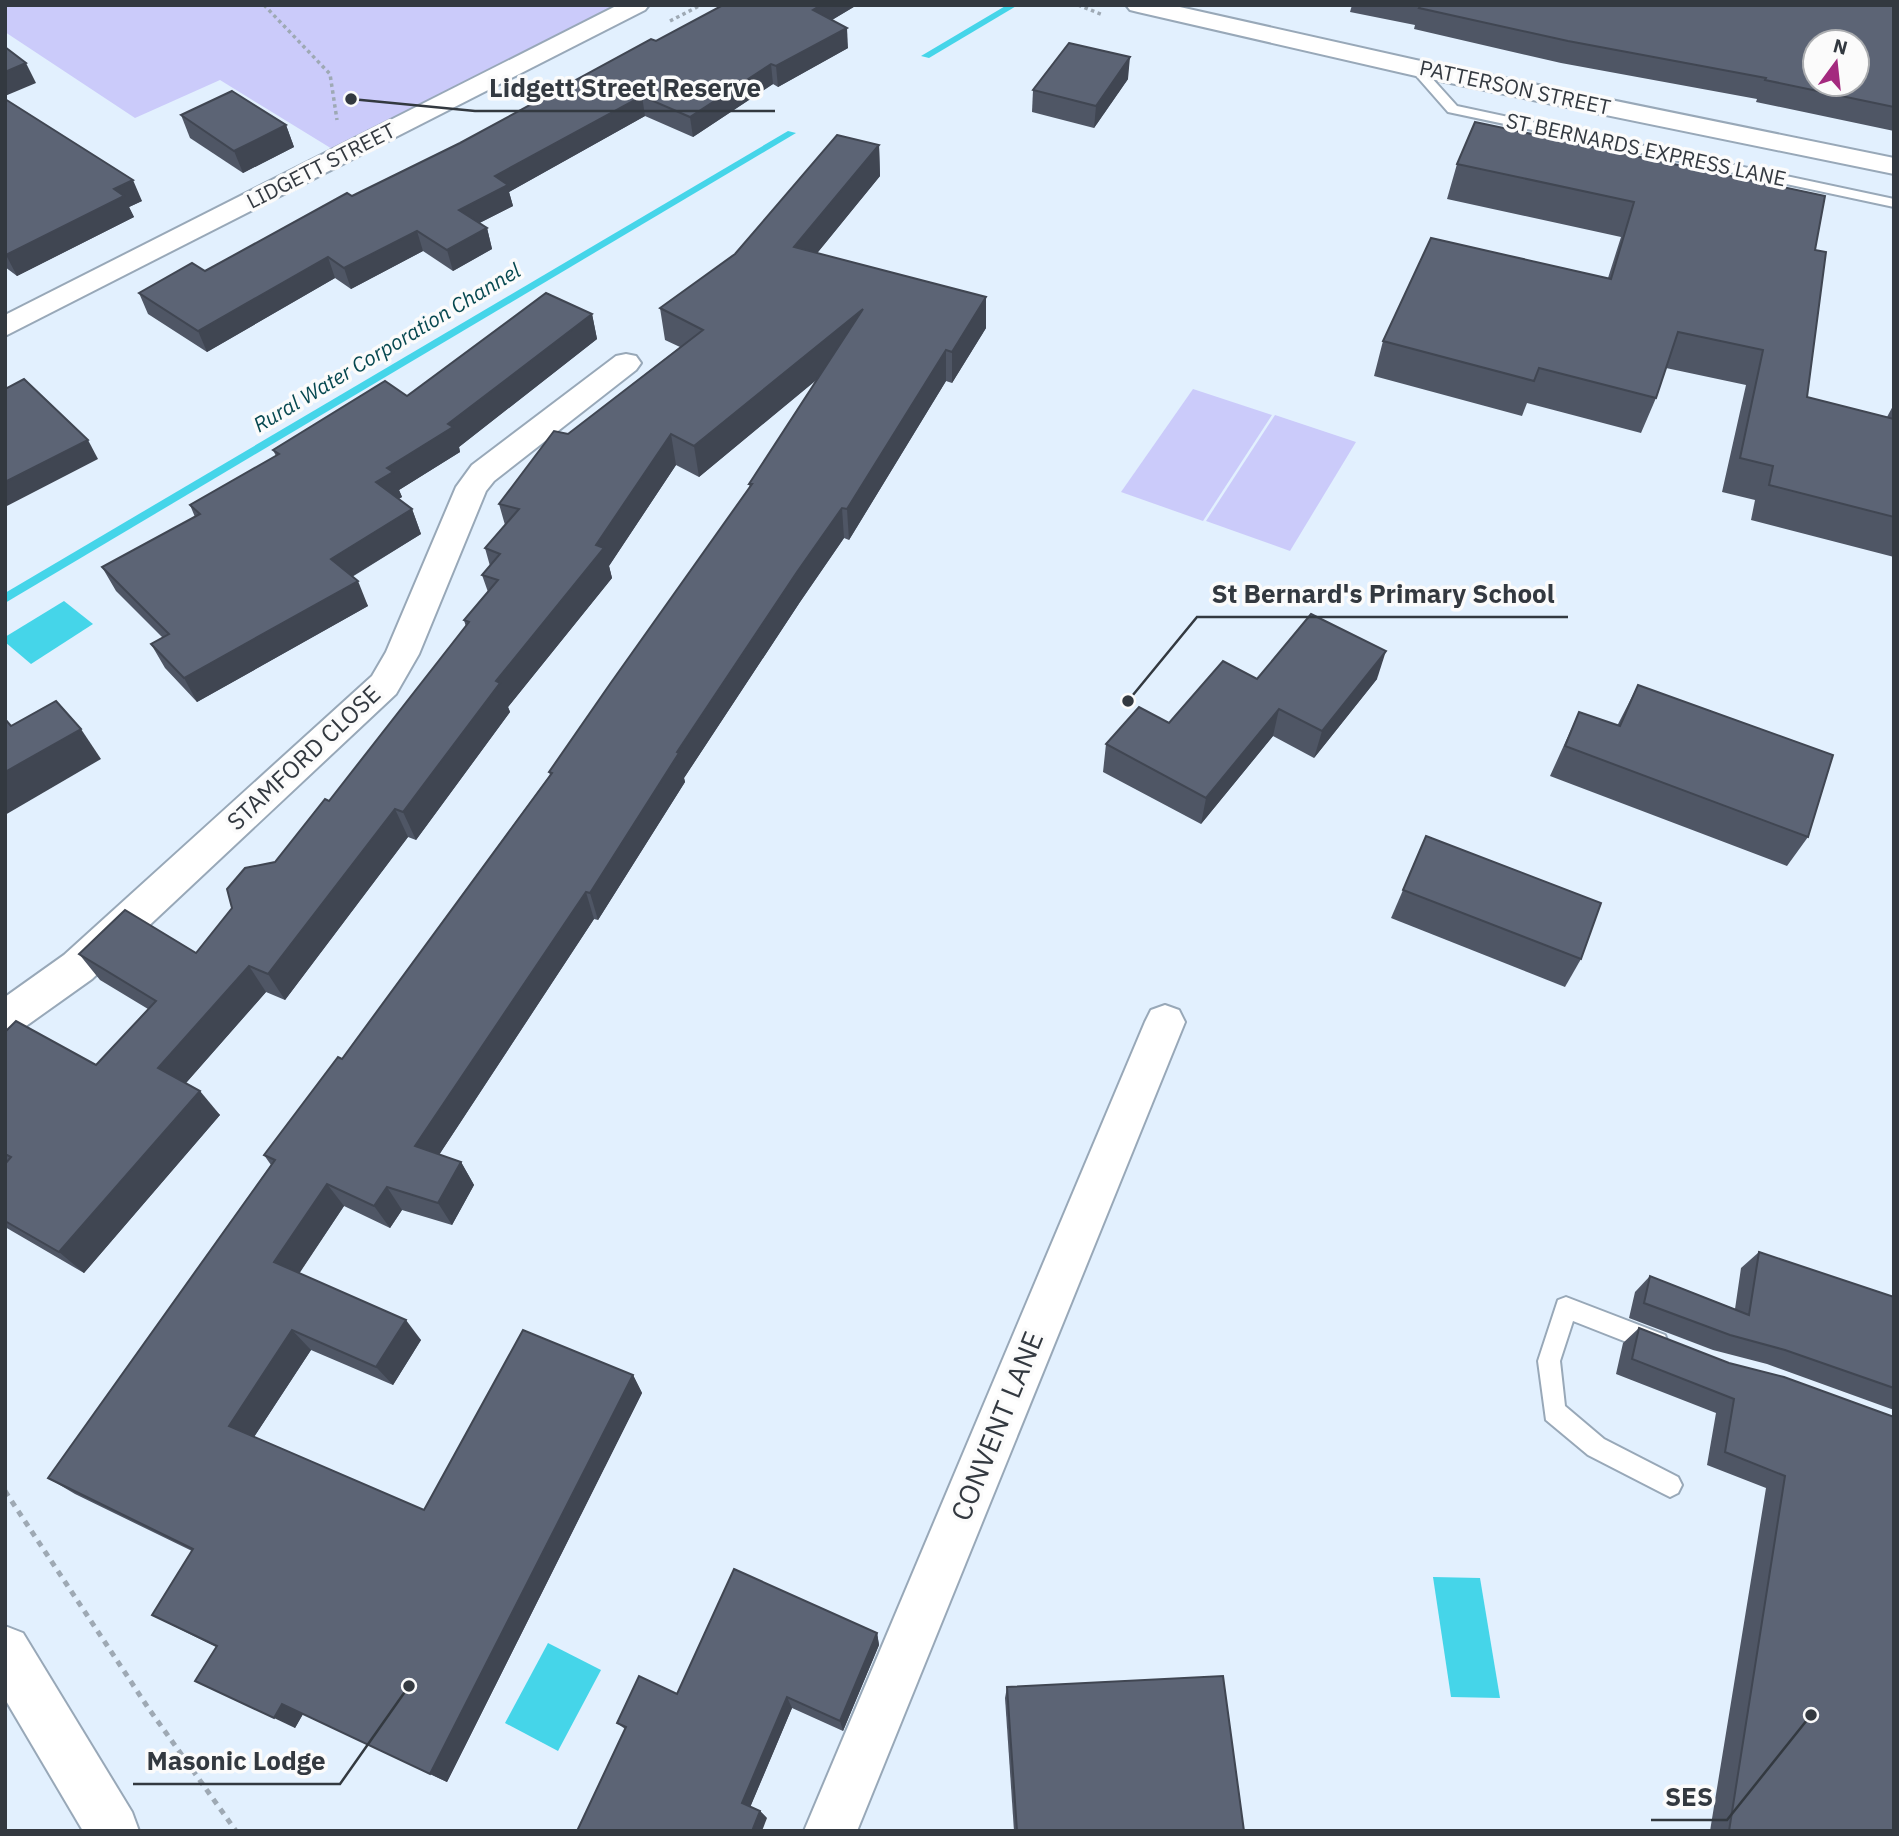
<svg xmlns="http://www.w3.org/2000/svg" width="1899" height="1836" viewBox="0 0 1899 1836" font-family="'IBM Plex Sans',sans-serif">
<style>
.green{fill:#cbcbfa}
.water{fill:#45d5e9}
.lines{fill:none;stroke-linecap:round;stroke-linejoin:round}
.stream{fill:#45d5e9;fill-rule:evenodd}
.service-casing{stroke:#98a8b8;stroke-width:4}
.minor-casing{stroke:#98a8b8;stroke-width:4}
.secondary-casing{stroke:#98a8b8;stroke-width:4}
.path-far1{stroke:#9ea9b4;stroke-width:3.5;stroke-dasharray:3.5 3.5;stroke-linecap:butt}
.path{stroke:#9ea9b4;stroke-width:5;stroke-dasharray:6 6;stroke-linecap:butt}
.service{fill:#fff;fill-rule:evenodd}
.minor{fill:#fff;fill-rule:evenodd}
.secondary{fill:#fff;fill-rule:evenodd}
.wall{fill:#4f5665}
.shaded-wall{fill:#404652}
.building{fill:#5c6475;stroke:#404652;stroke-width:2;fill-rule:evenodd}
.labels{text-anchor:middle;stroke-width:7;stroke-linejoin:round;paint-order:stroke}
.far-street-label{font-size:21px;fill:#333940;stroke:#fbfbfb}
.far-water-label{font-size:21px;font-style:italic;fill:#064850;stroke:#fbfbfb}
.street-label{font-size:24px;fill:#333940;stroke:#fbfbfb}
.near-street-label{font-size:28px;fill:#333940;stroke:#fbfbfb}
.leader{fill:none;stroke:#333940;stroke-width:2.5}
.callout-dot{fill:#333940;stroke:#fbfbfb;stroke-width:2.5}
.callout-label{font-size:26px;text-anchor:middle;font-weight:bold;fill:#333940;stroke:#fbfbfb;stroke-width:7;stroke-linejoin:round;paint-order:stroke}
</style>
<rect width="100%" height="100%" fill="#e2f0fe"/>
<g class="green">
<polygon points="5,5 637,5 342,155 220,80 135,118 5,32"/>
<polygon points="1193,389 1272,415 1203,521 1121,492"/>
<polygon points="1275,415 1356,442 1290,551 1206,521"/>
</g>
<g class="water">
<polygon points="64,601 93,624 31,664 5,642 5,637"/>
<polygon points="1433,1577 1480,1578 1500,1698 1451,1697"/>
<polygon points="548,1643 601,1670 558,1751 505,1723"/>
</g>
<g class="lines">
<g class="stream">
<polygon points="1007,5 1018,5 929,58 921,56"/>
<polygon points="788,131 796,133 5,603 5,593"/>
</g>
<g class="service-casing">
<g id="service">
<polygon points="1412,65 1420,65 1457,106 1894,199 1894,207 1448,112 1412,71"/>
<polygon points="1566,1297 1665,1335 1668,1343 1665,1351 1657,1354 1573,1321 1560,1361 1565,1406 1604,1439 1678,1477 1682,1485 1678,1493 1670,1497 1662,1493 1588,1455 1546,1420 1538,1361 1558,1300"/>
</g>
</g>
<g class="minor-casing">
<g id="minor">
<polygon points="618,5 649,5 645,10 5,336 5,315"/>
<polygon points="1126,5 1171,5 1416,60 1894,158 1894,174 1416,76 1138,12 1130,10"/>
<polygon points="626,354 636,356 641,363 636,370 494,481 486,491 419,654 396,694 92,979 19,1031 5,1036 5,997 64,955 372,676 386,652 456,487 472,465 616,356"/>
<polygon points="1165,1005 1179,1010 1185,1022 857,1831 804,1831 1145,1022 1151,1010"/>
</g>
</g>
<g class="secondary-casing">
<polygon id="secondary" points="5,1626 23,1633 132,1812 139,1831 83,1831 5,1699"/>
</g>
<g class="path-far1">
<polyline points="264,5 330,74 337,120"/>
<polyline points="1078,5 1103,15"/>
<polyline points="670,21 701,5"/>
</g>
<polyline class="path" points="5,1491 149,1709 236,1831"/>
<use href="#service" class="service"/>
<use href="#minor" class="minor"/>
<use href="#secondary" class="secondary"/>
</g>
<g class="wall">
<polygon points="723,5 857,5 832,20 848,48 778,87 773,84 693,137 645,116 509,192 513,206 479,223 487,228 492,249 453,271 423,251 351,289 335,278 207,352 148,314 139,293 205,271 460,143 656,41"/>
<polygon points="1352,5 1894,5 1894,131 1756,102 1757,99 1561,63 1414,29 1415,25 1350,12"/>
<polygon points="1128,79 1094,128 1032,112 1033,90"/>
<polygon points="5,99 142,201 129,207 134,217 17,276 5,267"/>
<polygon points="181,115 286,125 294,147 243,173 190,138"/>
<polygon points="1475,122 1815,250 1807,397 1887,417 1894,404 1894,557 1751,520 1755,500 1722,492 1746,385 1666,368 1656,398 1641,433 1527,403 1522,416 1374,376 1383,341 1608,278 1621,237 1447,199 1457,164"/>
<polygon points="879,145 880,176 817,253 986,297 986,328 952,383 946,381 849,540 844,538 800,602 684,778 685,782 598,920 594,919 439,1155 461,1162 474,1185 452,1225 402,1210 390,1228 344,1206 299,1273 421,1340 393,1385 311,1350 254,1437 424,1510 633,1375 642,1393 447,1782 303,1714 295,1728 216,1647 152,1615 192,1551 75,1494 48,1478 271,1165 264,1155 342,1059 550,775 549,772 750,488 749,484 817,379 699,477 676,465 609,566 612,578 508,707 510,712 416,840 408,837 285,1000 266,992 186,1083 220,1115 84,1273 5,1227 5,1032 96,1065 148,1009 100,980 79,954 196,953 329,801 466,627 464,620 488,592 482,575 490,566 485,548 505,525 499,504 568,434 680,347 665,340 660,308 735,254"/>
<polygon points="592,314 597,339 459,447 460,452 399,490 402,497 398,499 412,509 421,534 352,577 368,606 197,702 165,668 151,644 163,638 116,591 102,567 195,517 190,505 276,456 273,450 407,396"/>
<polygon points="1257,679 1377,679 1314,758 1273,736 1201,824 1103,772 1106,744 1169,723"/>
<polygon points="1638,685 1808,837 1787,866 1550,776 1579,712 1617,726"/>
<polygon points="1403,890 1581,959 1565,987 1391,918"/>
<polygon points="1759,1252 1894,1297 1894,1410 1767,1364 1713,1350 1629,1318 1635,1292 1650,1276 1735,1309 1741,1268"/>
<polygon points="1639,1328 1729,1363 1894,1417 1894,1831 1710,1831 1766,1488 1707,1465 1716,1413 1616,1374 1623,1343"/>
<polygon points="877,1633 879,1645 843,1731 792,1708 750,1807 760,1811 767,1818 625,1729 617,1723 677,1694"/>
<polygon points="1007,1687 1244,1831 1014,1831 1005,1698"/>
</g>
<g class="shaded-wall">
<polygon points="821,5 857,5 815,30 813,10"/>
<polygon points="847,28 848,48 778,87 776,66"/>
<polygon points="1130,57 1128,79 1094,128 1096,106"/>
<polygon points="26,63 36,83 5,96 5,72"/>
<polygon points="771,64 773,84 693,137 690,117"/>
<polygon points="642,96 645,116 509,192 513,206 464,231 459,210 495,176"/>
<polygon points="286,125 294,147 243,173 234,151"/>
<polygon points="879,145 880,176 797,278 794,247"/>
<polygon points="133,180 142,201 129,207 134,217 17,276 6,255 114,189"/>
<polygon points="487,228 492,249 453,271 447,250"/>
<polygon points="417,231 423,251 351,289 344,268"/>
<polygon points="328,257 335,278 207,352 198,331"/>
<polygon points="986,297 986,328 952,383 952,352"/>
<polygon points="863,309 865,340 699,477 694,446"/>
<polygon points="592,314 597,339 459,447 460,452 399,490 402,497 385,507 376,482 387,468 448,424"/>
<polygon points="946,350 946,381 849,540 847,509"/>
<polygon points="671,434 676,465 609,566 612,578 508,707 510,712 416,840 403,812 496,681 596,545"/>
<polygon points="88,440 98,459 5,507 5,482"/>
<polygon points="842,508 844,538 800,602 684,778 685,782 598,920 590,893 677,752 797,572"/>
<polygon points="412,509 421,534 341,583 331,559"/>
<polygon points="358,581 368,606 197,702 184,678"/>
<polygon points="1386,651 1377,679 1314,758 1322,731"/>
<polygon points="1279,709 1273,736 1201,824 1206,798"/>
<polygon points="81,729 101,759 5,815 5,772"/>
<polygon points="395,809 408,837 285,1000 268,974"/>
<polygon points="586,892 594,919 429,1170 415,1146"/>
<polygon points="249,966 266,992 178,1092 158,1068"/>
<polygon points="200,1091 220,1115 84,1273 59,1252"/>
<polygon points="461,1162 474,1185 452,1225 438,1203"/>
<polygon points="327,1184 344,1206 293,1283 274,1262"/>
<polygon points="387,1187 402,1210 390,1228 374,1206"/>
<polygon points="406,1320 421,1340 393,1385 376,1367"/>
<polygon points="292,1330 311,1350 250,1443 229,1426"/>
<polygon points="633,1375 642,1393 447,1782 430,1774"/>
<polygon points="877,1633 879,1645 843,1731 840,1721"/>
<polygon points="787,1697 792,1708 749,1810 742,1803"/>
<polygon points="282,1704 303,1714 295,1728 274,1718"/>
<polygon points="760,1811 767,1818 762,1831 752,1831"/>
</g>
<g class="building">
<polygon points="723,5 821,5 813,10 847,28 776,66 771,64 690,117 642,96 495,176 508,185 459,210 487,228 447,250 417,231 344,268 328,257 198,331 139,293 192,263 205,271 347,193 352,196 460,143 651,39 656,41"/>
<path d="M1421 5H1894V107L1765 80 1766 78 1568 41 1419 8ZM1815 42H1857V84H1815Z"/>
<polygon points="1069,43 1130,57 1096,106 1033,90"/>
<polygon points="5,47 26,63 5,72"/>
<polygon points="232,91 286,125 234,151 181,115"/>
<polygon points="5,99 133,180 114,189 124,196 6,255"/>
<polygon points="1475,122 1825,196 1815,250 1826,252 1807,397 1894,419 1894,517 1769,485 1773,466 1740,458 1763,350 1678,332 1656,398 1539,368 1534,381 1383,341 1431,238 1611,279 1634,202 1457,164"/>
<polygon points="837,135 879,145 794,247 986,297 952,352 946,350 847,509 842,508 797,572 677,752 679,753 590,893 586,892 415,1146 461,1162 438,1203 387,1187 374,1206 327,1184 274,1262 406,1320 376,1367 292,1330 229,1426 424,1510 523,1330 633,1375 430,1774 282,1704 274,1718 195,1681 217,1646 152,1615 193,1549 48,1478 275,1160 264,1155 338,1057 342,1059 552,773 549,772 610,684 752,484 749,484 863,309 694,446 671,434 596,545 604,548 496,681 500,683 403,812 395,809 268,974 249,966 158,1068 200,1091 59,1252 5,1221 5,1164 11,1157 5,1154 5,1032 16,1021 96,1065 156,1001 79,954 125,910 196,953 232,908 227,889 245,868 275,862 325,799 329,801 469,622 464,620 498,580 482,575 500,554 485,548 519,509 499,504 554,431 568,434 703,330 660,308 735,254"/>
<polygon points="546,293 592,314 448,424 453,427 387,468 393,472 376,482 412,509 331,559 358,581 184,678 151,644 169,634 102,567 200,514 190,505 279,454 273,450 385,381 407,396"/>
<polygon points="24,379 88,440 5,482 5,389"/>
<polygon points="1311,614 1386,651 1322,731 1279,709 1206,798 1106,744 1139,707 1169,723 1223,661 1257,679"/>
<polygon points="1638,685 1833,755 1808,837 1565,746 1579,712 1620,726"/>
<polygon points="56,701 81,729 5,772 5,719 11,726"/>
<polygon points="1426,836 1601,903 1581,959 1403,890"/>
<polygon points="1759,1252 1894,1297 1894,1388 1785,1350 1730,1335 1644,1303 1650,1276 1749,1315"/>
<polygon points="1639,1328 1729,1363 1784,1377 1894,1417 1894,1831 1729,1831 1785,1476 1725,1452 1734,1399 1632,1359"/>
<polygon points="734,1569 877,1633 840,1721 787,1697 742,1803 760,1811 752,1831 577,1831 626,1727 617,1723 639,1676 677,1694"/>
<polygon points="1223,1676 1244,1831 1017,1831 1007,1687"/>
</g>
<g class="labels">
<g class="far-street-label">
<text transform="translate(1515 88) rotate(12)" y="7">PATTERSON STREET</text>
<text transform="translate(1646 150) rotate(12)" y="7">ST BERNARDS EXPRESS LANE</text>
<text transform="translate(321 166) rotate(-27)" y="7">LIDGETT STREET</text>
</g>
<g class="far-water-label">
<text transform="translate(387 348) rotate(-31)" y="7">Rural Water Corporation Channel</text>
</g>
<g class="street-label">
<text transform="translate(304 758) rotate(-43)" y="8">STAMFORD CLOSE</text>
</g>
<g class="near-street-label">
<text transform="translate(997 1426) rotate(-68)" y="10">CONVENT LANE</text>
</g>
</g>
<path class="leader" d="M351 99L475 111H775M1128 701L1197 617H1568M409 1686L340 1784H133M1811 1715L1727 1820H1651"/>
<g class="callout-dot">
<circle cx="351" cy="99" r="7"/>
<circle cx="1128" cy="701" r="7"/>
<circle cx="409" cy="1686" r="7"/>
<circle cx="1811" cy="1715" r="7"/>
</g>
<g class="callout-label">
<text x="625" y="97">Lidgett Street Reserve</text>
<text x="1383" y="603">St Bernard's Primary School</text>
<text x="236" y="1770">Masonic Lodge</text>
<text x="1689" y="1806">SES</text>
</g>
<rect width="1899" height="1836" fill="none" stroke="#333940" stroke-width="14"/>
<g transform="translate(1836 63) rotate(15)"><circle r="33" fill="#fbfbfb" stroke="#abadb0" stroke-width="2"/>
<path d="M0-5L12 26L0 18L-12 26Z" fill="#a42a7f"/>
<text y="-10" font-size="19" font-weight="bold" text-anchor="middle" fill="#333940">N</text>
</g>
</svg>
